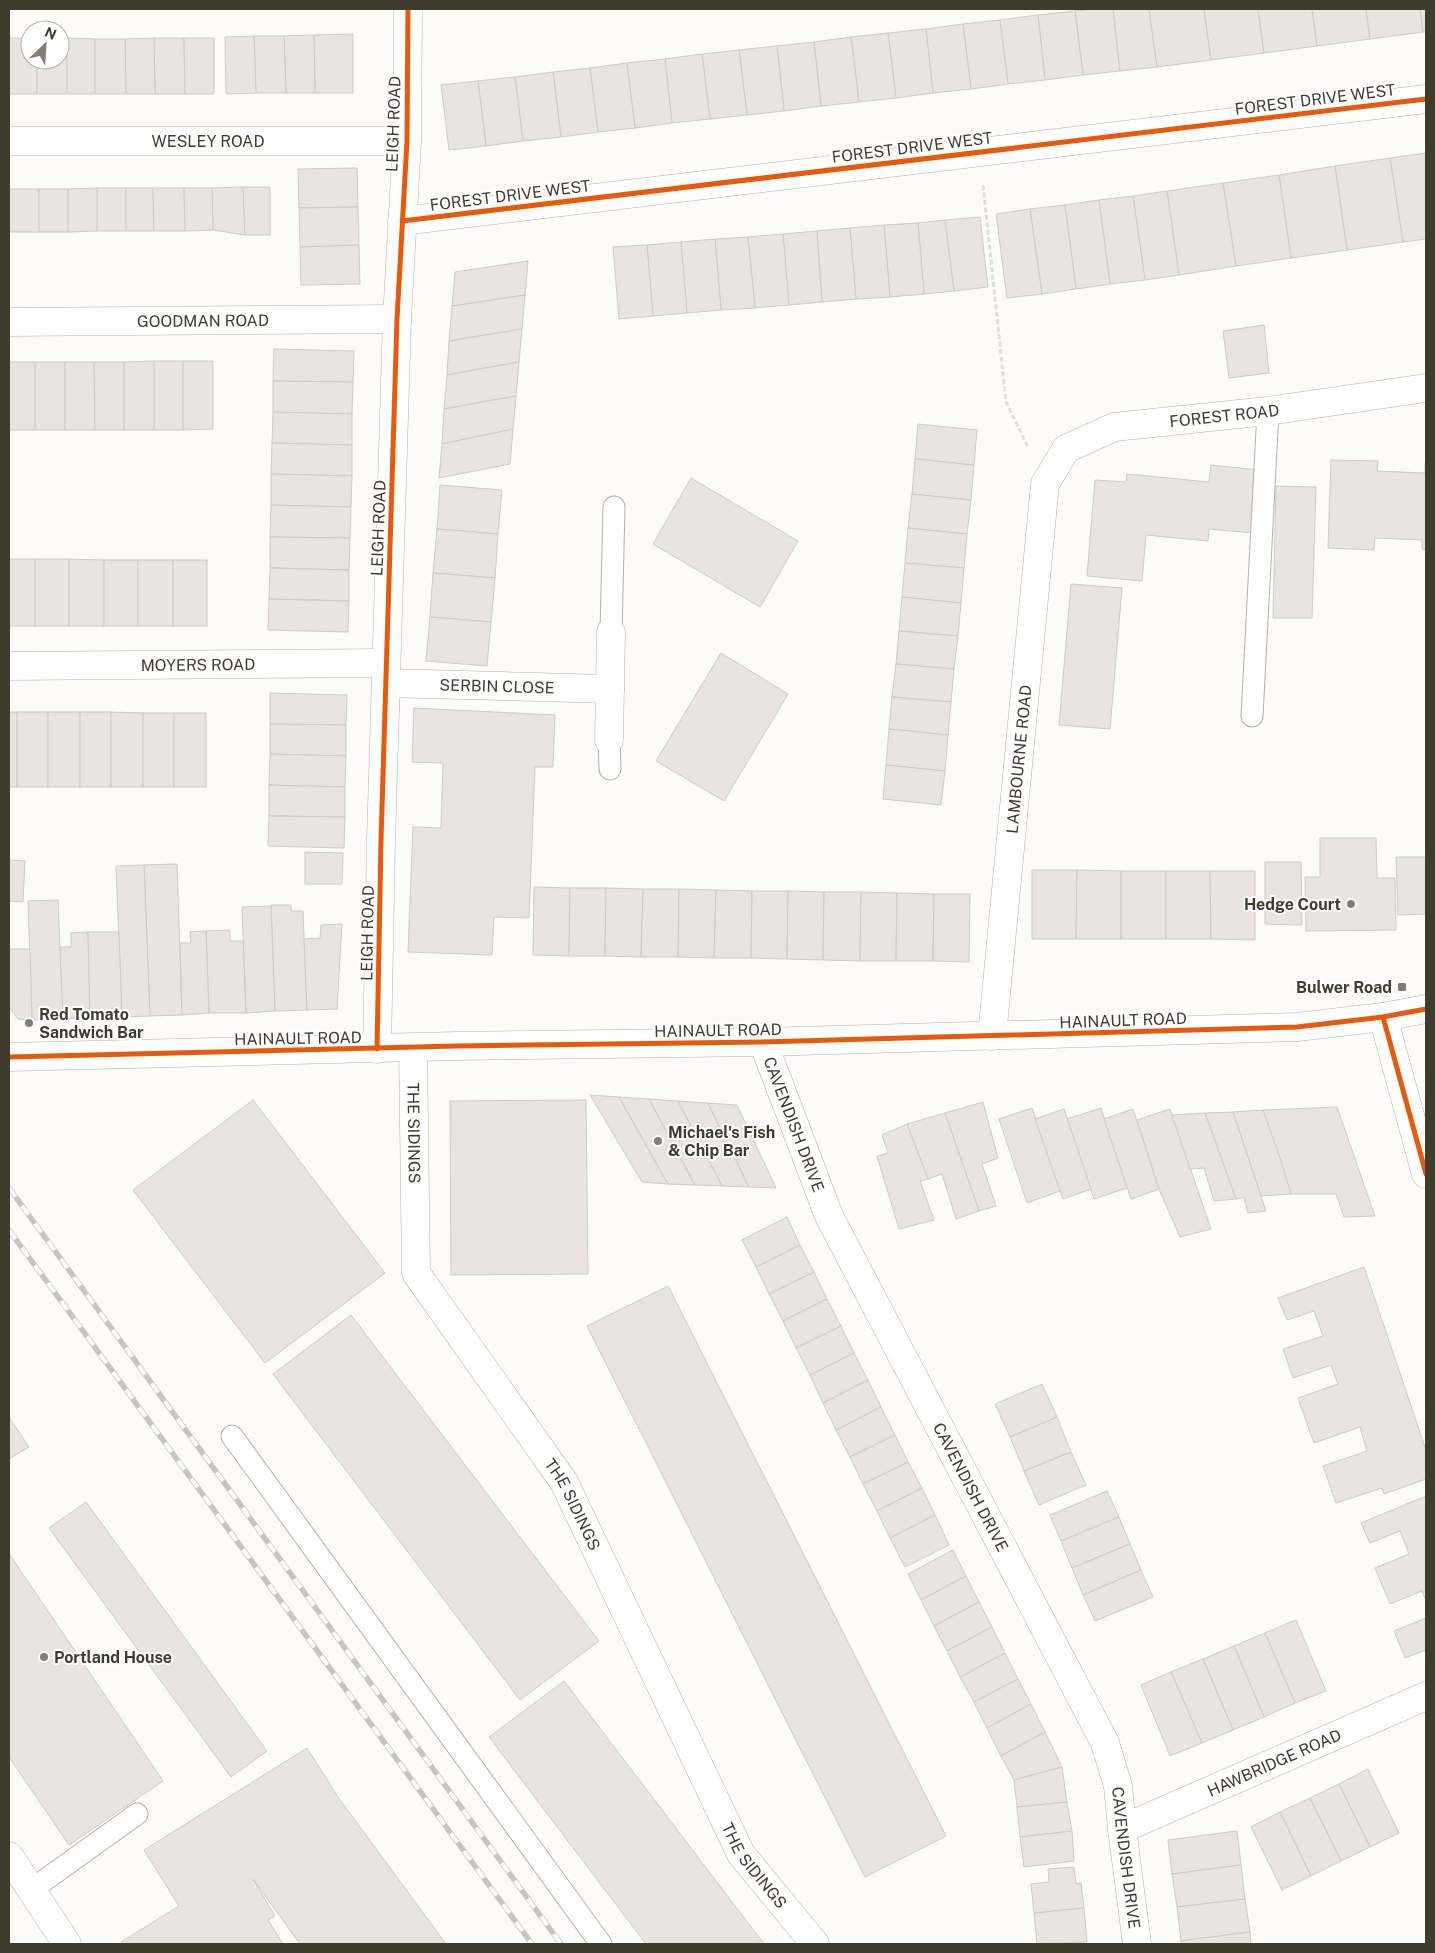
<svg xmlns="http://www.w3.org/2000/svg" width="1435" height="1953" viewBox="0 0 1435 1953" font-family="'Public Sans',sans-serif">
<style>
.building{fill:#eae3e0;stroke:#d1c9c7}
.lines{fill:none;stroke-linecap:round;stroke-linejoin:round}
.lane-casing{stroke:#b3b1a9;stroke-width:23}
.street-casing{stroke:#b3b1a9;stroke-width:29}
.secondary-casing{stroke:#b3b1a9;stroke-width:29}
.path{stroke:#e0dfde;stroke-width:3;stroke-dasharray:5 2.5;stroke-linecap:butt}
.lane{stroke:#fffefe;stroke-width:21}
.street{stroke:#fffefe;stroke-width:28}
.secondary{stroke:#fffefe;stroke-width:28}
.rail-casing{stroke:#c6c5c2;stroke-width:5.5}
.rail{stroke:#fff;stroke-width:4;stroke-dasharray:11;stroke-linecap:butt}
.cycleway-casing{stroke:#fff;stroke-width:8}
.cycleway{stroke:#e8590c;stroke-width:5}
.poi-dot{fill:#817e74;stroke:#fff;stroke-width:2}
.labels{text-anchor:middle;stroke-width:4;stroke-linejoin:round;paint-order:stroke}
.street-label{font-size:16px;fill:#3f3b2d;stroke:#fff}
.poi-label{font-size:16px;font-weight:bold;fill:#3f3b2d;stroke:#fff;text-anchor:start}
</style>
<rect width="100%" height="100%" fill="#fcfbf7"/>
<g class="building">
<polygon points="1094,9 1113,9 1120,71 1083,75 1075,11"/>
<polygon points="1113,9 1149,9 1157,67 1120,71"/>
<polygon points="1149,9 1204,9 1211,60 1157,67"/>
<polygon points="1204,9 1258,9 1264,53 1211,60"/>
<polygon points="1258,9 1312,9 1317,46 1264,53"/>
<polygon points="1312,9 1366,9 1370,39 1317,46"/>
<polygon points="1366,9 1420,9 1423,32 1370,39"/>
<polygon points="1420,9 1426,9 1426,32 1423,32"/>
<polygon points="1075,11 1083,75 1045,80 1038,15"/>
<polygon points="1038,15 1045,80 1008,84 1000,20"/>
<polygon points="1000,20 1008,84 971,89 963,24"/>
<polygon points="963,24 971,89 933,93 926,29"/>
<polygon points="926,29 933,93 896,98 888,33"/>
<polygon points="888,33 896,98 859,102 851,37"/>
<polygon points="353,34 353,93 315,93 314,35"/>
<polygon points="314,35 315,93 286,93 284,36"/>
<polygon points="254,36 284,36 286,93 256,93"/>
<polygon points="254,36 256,93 226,94 225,37"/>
<polygon points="851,37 859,102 821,106 814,42"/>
<polygon points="9,38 30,38 30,60 37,60 37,94 9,94"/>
<polygon points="60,38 67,38 67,94 37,94 37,60 60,60"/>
<polygon points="67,38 95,39 95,94 67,94"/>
<polygon points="154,38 184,38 185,94 155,94"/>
<polygon points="154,38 155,94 126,94 125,39"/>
<polygon points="184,38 214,38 214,94 185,94"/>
<polygon points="95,39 125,39 126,94 95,94"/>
<polygon points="814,42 821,106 784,111 777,46"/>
<polygon points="777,46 784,111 747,115 739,50"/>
<polygon points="739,50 747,115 710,119 702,54"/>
<polygon points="702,54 710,119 672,123 665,59"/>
<polygon points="665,59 672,123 635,128 627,63"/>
<polygon points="627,63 635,128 598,132 590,68"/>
<polygon points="590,68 598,132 561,137 553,72"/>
<polygon points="553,72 561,137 523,141 515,77"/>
<polygon points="515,77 523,141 486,146 478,81"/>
<polygon points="478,81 486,146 449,150 441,85"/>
<polygon points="1426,153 1426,239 1403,242 1390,158"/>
<polygon points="1390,158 1403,242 1347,250 1335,166"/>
<polygon points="1335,166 1347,250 1291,258 1279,175"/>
<polygon points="357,168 358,207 299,208 298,169"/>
<polygon points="1279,175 1291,258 1236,266 1223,183"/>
<polygon points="1223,183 1236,266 1179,275 1167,191"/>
<polygon points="243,187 245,235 213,230 212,188"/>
<polygon points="243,187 270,187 270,235 245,235"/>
<rect x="97" y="188" width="29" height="43"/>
<polygon points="97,188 97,231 68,232 68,189"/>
<polygon points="126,188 153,188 154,231 126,231"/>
<polygon points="153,188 184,188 185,231 154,231"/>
<polygon points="184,188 212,188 213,230 185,231"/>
<rect x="9" y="189" width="30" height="43"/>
<rect x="39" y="189" width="29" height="43"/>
<polygon points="1167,191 1179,275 1145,280 1133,196"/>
<polygon points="1133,196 1145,280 1110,284 1099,200"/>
<polygon points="1099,200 1110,284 1076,289 1065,205"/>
<polygon points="1065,205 1076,289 1042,294 1030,209"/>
<polygon points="358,207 359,245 300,247 299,208"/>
<polygon points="1030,209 1042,294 1007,298 996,214"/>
<polygon points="980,217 988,287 954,291 945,220"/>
<polygon points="945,220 954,291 924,294 918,223"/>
<polygon points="918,223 924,294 890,297 884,225"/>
<polygon points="884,225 890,297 856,299 850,228"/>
<polygon points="850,228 856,299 822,302 817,231"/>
<polygon points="817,231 822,302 789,305 783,234"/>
<polygon points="783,234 789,305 755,308 748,237"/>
<polygon points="748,237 755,308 721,310 715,239"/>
<polygon points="715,239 721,310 687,313 681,242"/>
<polygon points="681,242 687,313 653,316 647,245"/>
<polygon points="359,245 360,284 301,285 300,247"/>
<polygon points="647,245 653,316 619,319 613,247"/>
<polygon points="528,261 525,295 452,306 455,272"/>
<polygon points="525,295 522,329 449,341 452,306"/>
<polygon points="1264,325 1269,373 1229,378 1223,331"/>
<polygon points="522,329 519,362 447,375 449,341"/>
<polygon points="274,349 354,351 353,382 273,381"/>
<rect x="154" y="361" width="29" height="69"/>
<polygon points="154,361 154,430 124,430 124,362"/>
<polygon points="183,361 213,361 213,429 183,430"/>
<rect x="9" y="362" width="26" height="68"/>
<rect x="35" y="362" width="30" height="68"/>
<polygon points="65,362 94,362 95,430 65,430"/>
<polygon points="94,362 124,362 124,430 95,430"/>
<polygon points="519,362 516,396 444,409 447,375"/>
<polygon points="273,381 353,382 352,414 273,412"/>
<polygon points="516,396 513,429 442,444 444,409"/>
<polygon points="273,412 352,414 352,445 272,443"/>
<polygon points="918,424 977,430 974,465 915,459"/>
<polygon points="513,429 510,464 439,478 442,444"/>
<polygon points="272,443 352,445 352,476 271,474"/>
<polygon points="915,459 974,465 971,500 912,494"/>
<polygon points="1331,460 1378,461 1377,471 1425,473 1425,463 1426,463 1426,550 1422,549 1422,540 1375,538 1374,550 1328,548"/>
<polygon points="1211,465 1259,470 1253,533 1209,529 1208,541 1146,535 1142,581 1087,576 1095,480 1126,482 1127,474 1209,482"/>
<polygon points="271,474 352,476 351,507 271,505"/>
<polygon points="691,478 798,541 760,607 653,544"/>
<polygon points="440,485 502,490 498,534 437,529"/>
<polygon points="1276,486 1316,487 1312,618 1273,618"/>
<polygon points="912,494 971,500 967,534 908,528"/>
<polygon points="271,505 351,507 350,538 270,537"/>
<polygon points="908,528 967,534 964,568 905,563"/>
<polygon points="437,529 498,534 495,578 433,573"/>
<polygon points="270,537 350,538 349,570 270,568"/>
<rect x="9" y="559" width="26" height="67"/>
<rect x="35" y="559" width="34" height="67"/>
<polygon points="69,559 104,560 104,626 69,626"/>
<rect x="104" y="560" width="34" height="66"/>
<rect x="138" y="560" width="35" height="66"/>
<rect x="173" y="560" width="34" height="66"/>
<polygon points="905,563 964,568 961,603 902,597"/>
<polygon points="270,568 349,570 349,601 269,599"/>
<polygon points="433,573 495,578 491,622 430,617"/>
<polygon points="1071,584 1122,588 1110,729 1059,725"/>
<polygon points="902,597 961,603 958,636 899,631"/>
<polygon points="269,599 349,601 348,632 268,630"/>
<polygon points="430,617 491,622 487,666 426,661"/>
<polygon points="899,631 958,636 954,669 896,664"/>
<polygon points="721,653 788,694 724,801 656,761"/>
<polygon points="896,664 954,669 951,702 892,697"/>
<polygon points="270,693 347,695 346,725 270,724"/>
<polygon points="892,697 951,702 948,735 889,729"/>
<polygon points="414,708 555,715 553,767 535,767 529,918 494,917 492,955 408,952 413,827 441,828 443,763 412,762"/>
<rect x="9" y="712" width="8" height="75"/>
<rect x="17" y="712" width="31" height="75"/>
<rect x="48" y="712" width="32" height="75"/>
<rect x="80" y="712" width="31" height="75"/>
<polygon points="111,712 143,713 143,787 111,787"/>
<rect x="143" y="713" width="31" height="74"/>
<rect x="174" y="713" width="32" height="74"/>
<polygon points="270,724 346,725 346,756 270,754"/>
<polygon points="889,729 948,735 945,771 886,765"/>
<polygon points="270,754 346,756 345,787 269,785"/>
<polygon points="886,765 945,771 941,805 883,799"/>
<polygon points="269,785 345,787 345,817 269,816"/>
<polygon points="269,816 345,817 344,848 268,846"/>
<polygon points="1320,838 1376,838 1377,878 1395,878 1396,930 1306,931 1305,877 1320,877"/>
<polygon points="305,852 343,853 342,884 305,884"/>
<polygon points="1396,857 1426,857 1426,914 1398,915"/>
<polygon points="9,860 25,861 23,902 9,901"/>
<polygon points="1265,862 1301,862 1302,925 1265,924"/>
<polygon points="177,864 182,1015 150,1016 144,865"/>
<polygon points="144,865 150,1016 122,1017 116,866"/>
<polygon points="1032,870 1077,870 1076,939 1032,939"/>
<polygon points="1077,870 1121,871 1121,939 1076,939"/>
<rect x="1121" y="871" width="45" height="68"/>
<polygon points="1166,871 1210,871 1211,939 1166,939"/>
<polygon points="1210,871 1255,871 1255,940 1211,939"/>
<polygon points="534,887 570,888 569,956 533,955"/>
<polygon points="570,888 606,888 605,956 569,956"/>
<polygon points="606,888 643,889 641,957 605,956"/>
<polygon points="643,889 679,889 678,957 641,957"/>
<polygon points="679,889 716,890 714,958 678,957"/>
<polygon points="716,890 752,891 751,958 714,958"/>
<polygon points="752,891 788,891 787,959 751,958"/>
<polygon points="788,891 824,892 823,960 787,959"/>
<polygon points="824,892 861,892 860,961 823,960"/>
<polygon points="861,892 897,893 896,961 860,961"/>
<polygon points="897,893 934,894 933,961 896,961"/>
<polygon points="934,894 970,894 969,962 933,961"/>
<polygon points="58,900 63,1019 32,1020 28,901"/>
<polygon points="271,905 291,905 291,911 303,911 307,1010 275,1011"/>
<polygon points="271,906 275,1011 246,1013 242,907"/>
<polygon points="342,924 337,1009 307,1010 304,939 320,938 321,925"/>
<polygon points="230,930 230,941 243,941 246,1013 209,1013 206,931"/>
<polygon points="206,931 209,1013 182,1015 180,943 191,943 190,932"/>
<polygon points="88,932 90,1018 63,1019 60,947 71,947 71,933"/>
<polygon points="88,932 119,932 122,1017 90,1018"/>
<polygon points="9,949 30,949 32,1020 18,1019 9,1007"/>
<polygon points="590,1095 619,1097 668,1184 642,1182"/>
<polygon points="619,1097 649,1099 695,1185 668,1184"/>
<polygon points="649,1099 678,1101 722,1186 695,1185"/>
<polygon points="253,1100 385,1273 265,1363 133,1190"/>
<polygon points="586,1100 588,1274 451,1275 450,1101"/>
<polygon points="678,1101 708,1103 749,1187 722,1186"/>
<polygon points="983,1102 998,1158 982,1164 996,1206 979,1211 945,1113"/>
<polygon points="708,1103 737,1105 776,1188 749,1187"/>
<polygon points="1337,1107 1363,1182 1375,1216 1344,1217 1336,1194 1291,1194 1263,1110"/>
<polygon points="1032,1108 1060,1191 1027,1203 999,1119"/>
<polygon points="1101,1108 1127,1188 1094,1199 1067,1119"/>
<polygon points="1064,1109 1091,1189 1063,1199 1035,1119"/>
<polygon points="1133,1109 1159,1189 1131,1199 1104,1119"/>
<polygon points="1170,1109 1211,1229 1180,1237 1159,1189 1137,1120"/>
<polygon points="1263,1110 1280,1158 1291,1194 1261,1196 1233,1112"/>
<polygon points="1233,1112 1266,1211 1248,1213 1244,1197 1236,1199 1205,1113"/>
<polygon points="945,1113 979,1211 956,1219 942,1174 928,1179 907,1124"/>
<polygon points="1205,1113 1236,1199 1214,1201 1204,1168 1190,1169 1172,1115"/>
<polygon points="907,1124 928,1179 920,1181 934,1220 899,1229 877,1156 888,1153 882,1135"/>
<polygon points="787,1217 800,1245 756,1267 742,1240"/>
<polygon points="800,1245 814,1272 769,1294 756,1267"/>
<polygon points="1364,1267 1426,1450 1426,1479 1384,1494 1382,1488 1336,1503 1323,1466 1367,1451 1360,1427 1314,1443 1298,1398 1338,1384 1331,1365 1293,1378 1283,1349 1323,1336 1314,1311 1287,1320 1278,1298"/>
<polygon points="814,1272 827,1299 783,1321 769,1294"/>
<polygon points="668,1286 946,1836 865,1877 587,1326"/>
<polygon points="827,1299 841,1326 796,1348 783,1321"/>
<polygon points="351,1315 599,1641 520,1700 273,1374"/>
<polygon points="841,1326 854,1353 810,1375 796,1348"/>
<polygon points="854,1353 868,1380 823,1403 810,1375"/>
<polygon points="868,1380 881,1407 836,1430 823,1403"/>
<polygon points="1042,1384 1057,1417 1010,1437 995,1404"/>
<polygon points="881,1407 895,1435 850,1457 836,1430"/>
<polygon points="9,1417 29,1447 9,1459"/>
<polygon points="1057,1417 1071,1452 1024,1471 1010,1437"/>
<polygon points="895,1435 908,1462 863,1484 850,1457"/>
<polygon points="1071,1452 1086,1485 1039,1505 1024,1471"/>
<polygon points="908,1462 922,1488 877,1511 863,1484"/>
<polygon points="922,1488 935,1515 890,1538 877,1511"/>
<polygon points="1107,1491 1119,1517 1061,1541 1050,1515"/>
<polygon points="1426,1496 1426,1601 1422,1591 1390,1604 1375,1568 1409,1554 1400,1531 1370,1543 1361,1523"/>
<polygon points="86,1502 267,1751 231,1777 49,1528"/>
<polygon points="935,1515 949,1545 905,1567 890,1538"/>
<polygon points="1119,1517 1130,1544 1072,1568 1061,1541"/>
<polygon points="1130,1544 1141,1570 1083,1595 1072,1568"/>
<polygon points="953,1550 966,1576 921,1600 908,1574"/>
<polygon points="10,1555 163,1781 69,1845 9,1757 9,1556"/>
<polygon points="1141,1570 1153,1597 1095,1621 1083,1595"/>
<polygon points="966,1576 979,1602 934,1626 921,1600"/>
<polygon points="979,1602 992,1627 947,1651 934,1626"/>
<polygon points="1426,1618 1426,1650 1405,1658 1394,1631"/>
<polygon points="1296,1620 1326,1691 1295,1703 1265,1633"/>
<polygon points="992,1627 1005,1653 960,1677 947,1651"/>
<polygon points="1265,1633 1295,1703 1264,1717 1234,1646"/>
<polygon points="1234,1646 1264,1717 1233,1730 1203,1659"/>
<polygon points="1005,1653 1018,1679 974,1702 960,1677"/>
<polygon points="1203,1659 1233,1730 1202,1743 1171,1672"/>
<polygon points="1171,1672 1202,1743 1170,1756 1141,1685"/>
<polygon points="1018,1679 1031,1704 987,1728 974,1702"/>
<polygon points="564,1681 764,1944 646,1944 489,1737"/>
<polygon points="1031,1704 1045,1732 1001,1756 987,1728"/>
<polygon points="1045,1732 1062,1767 1014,1780 1001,1756"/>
<polygon points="307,1748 338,1797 446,1944 300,1944 253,1879 275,1916 268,1920 283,1944 123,1944 121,1942 179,1906 144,1850"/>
<polygon points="1062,1767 1067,1802 1017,1807 1014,1780"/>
<polygon points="1368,1769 1399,1833 1370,1847 1339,1784"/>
<polygon points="1339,1784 1370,1847 1341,1861 1310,1798"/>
<polygon points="1310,1798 1341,1861 1311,1876 1280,1812"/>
<polygon points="1067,1802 1072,1831 1020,1837 1017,1807"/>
<polygon points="1280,1812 1311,1876 1282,1890 1251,1827"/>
<polygon points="1072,1831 1074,1861 1024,1867 1020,1837"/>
<polygon points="1237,1831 1241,1865 1172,1874 1168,1840"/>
<polygon points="1241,1865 1245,1899 1177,1907 1172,1874"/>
<polygon points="1074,1867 1076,1884 1081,1883 1084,1908 1034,1913 1031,1884 1049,1882 1048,1869"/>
<polygon points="1245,1899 1250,1932 1181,1941 1177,1907"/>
<polygon points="1084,1908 1087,1942 1037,1944 1034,1913"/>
<polygon points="1250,1932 1251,1944 1181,1944 1181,1941"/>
</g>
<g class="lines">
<g class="lane-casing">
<g id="lane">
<polyline points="611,632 614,507"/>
<polyline points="1252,716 1268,411"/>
<polyline points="609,740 610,769"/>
<polyline points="232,1436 601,1944"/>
<polyline points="31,1890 137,1814"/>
</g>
</g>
<g class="street-casing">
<g id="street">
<path id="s1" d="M9 141H407"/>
<polyline points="402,221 1426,99"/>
<path id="s2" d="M9 322 397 319"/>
<path id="s3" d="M9 666 386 663"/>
<path id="s4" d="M386 683 610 689"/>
<polyline points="609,740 611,632"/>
<polyline points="1383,1017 1426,1174"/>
<path id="s5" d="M992 1036 1045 484 1066 449 1114 427 1268 411 1426 388"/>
<path id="s6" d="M763 1042 829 1216 1105 1743 1118 1786 1122 1829 1137 1944"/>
<path id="s7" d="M413 1048 416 1273 564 1482 741 1854 815 1944"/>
<polyline points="377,1049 381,841 397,319 407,141 408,9"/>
<path id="s8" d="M1122 1829 1426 1696"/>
<polyline points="9,1856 67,1944"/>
</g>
</g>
<g class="secondary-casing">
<polyline id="secondary" points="9,1057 456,1046 763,1042 1297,1027 1383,1017 1426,1009"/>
</g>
<polyline class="path" points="983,185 1006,402 1028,447"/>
<use href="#lane" class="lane"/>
<use href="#street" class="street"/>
<use href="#secondary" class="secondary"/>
<g class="rail-casing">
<g id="rail">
<polyline points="9,1188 561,1944"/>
<polyline points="9,1230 532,1944"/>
</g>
</g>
<use href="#rail" class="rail"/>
<g class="cycleway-casing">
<g id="cycleway">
<polyline points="402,221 1426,99"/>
<polyline points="1383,1017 1426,1174"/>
<polyline points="377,1049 381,841 397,319 407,141 408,9"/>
<polyline points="9,1057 456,1046 763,1042 1297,1027 1383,1017 1426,1009"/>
</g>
</g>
<use href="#cycleway" class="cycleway"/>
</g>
<g class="poi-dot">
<circle cx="1351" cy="904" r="5"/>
<rect x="1397" y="982" width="10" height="10" rx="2.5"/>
<circle cx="29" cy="1023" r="5"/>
<circle cx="658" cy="1141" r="5"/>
<circle cx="44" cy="1657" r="5"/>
</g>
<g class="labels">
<g class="street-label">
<text transform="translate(1315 99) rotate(-7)" y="6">FOREST DRIVE WEST</text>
<text transform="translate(393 124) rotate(-88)" y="6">LEIGH ROAD</text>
<text dy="6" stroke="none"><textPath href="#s1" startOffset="199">WESLEY ROAD</textPath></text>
<text transform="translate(912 147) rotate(-7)" y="6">FOREST DRIVE WEST</text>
<text transform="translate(510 195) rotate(-7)" y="6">FOREST DRIVE WEST</text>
<text dy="6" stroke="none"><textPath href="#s2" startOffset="194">GOODMAN ROAD</textPath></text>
<text dy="6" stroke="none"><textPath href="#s5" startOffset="759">FOREST ROAD</textPath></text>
<text transform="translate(378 528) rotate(-88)" y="6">LEIGH ROAD</text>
<text dy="6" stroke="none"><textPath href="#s3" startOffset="189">MOYERS ROAD</textPath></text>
<text dy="6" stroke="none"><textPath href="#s4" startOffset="111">SERBIN CLOSE</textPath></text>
<text dy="6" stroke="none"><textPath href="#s5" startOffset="278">LAMBOURNE ROAD</textPath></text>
<text transform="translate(367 933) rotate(-89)" y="6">LEIGH ROAD</text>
<text transform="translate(1123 1020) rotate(-2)" y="6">HAINAULT ROAD</text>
<text transform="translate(718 1030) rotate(-1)" y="6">HAINAULT ROAD</text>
<text transform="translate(298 1038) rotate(-1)" y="6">HAINAULT ROAD</text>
<text dy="6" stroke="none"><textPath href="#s6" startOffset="88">CAVENDISH DRIVE</textPath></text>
<text dy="6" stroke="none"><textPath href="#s7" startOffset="85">THE SIDINGS</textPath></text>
<text dy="6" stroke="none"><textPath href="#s6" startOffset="492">CAVENDISH DRIVE</textPath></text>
<text dy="6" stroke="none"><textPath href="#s7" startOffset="505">THE SIDINGS</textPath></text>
<text dy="6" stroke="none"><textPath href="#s8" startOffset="166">HAWBRIDGE ROAD</textPath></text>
<text dy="6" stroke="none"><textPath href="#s6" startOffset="898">CAVENDISH DRIVE</textPath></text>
<text dy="6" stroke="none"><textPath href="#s7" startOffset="910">THE SIDINGS</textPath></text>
</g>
<g class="poi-label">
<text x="1341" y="910" text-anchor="end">Hedge Court</text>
<text x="1392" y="993" text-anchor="end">Bulwer Road</text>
<text x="39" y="1020">Red Tomato<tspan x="39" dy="18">Sandwich Bar</tspan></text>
<text x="668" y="1138">Michael's Fish<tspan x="668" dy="18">&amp; Chip Bar</tspan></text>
<text x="54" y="1663">Portland House</text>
</g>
</g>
<rect width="1435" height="1953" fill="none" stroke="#3f3b2d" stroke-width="20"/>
<g transform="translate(45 45) rotate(25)"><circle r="24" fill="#ffffff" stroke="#b2b1ab"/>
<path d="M0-4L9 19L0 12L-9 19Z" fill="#817e74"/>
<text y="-8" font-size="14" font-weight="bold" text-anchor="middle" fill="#3f3b2d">N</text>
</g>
</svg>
